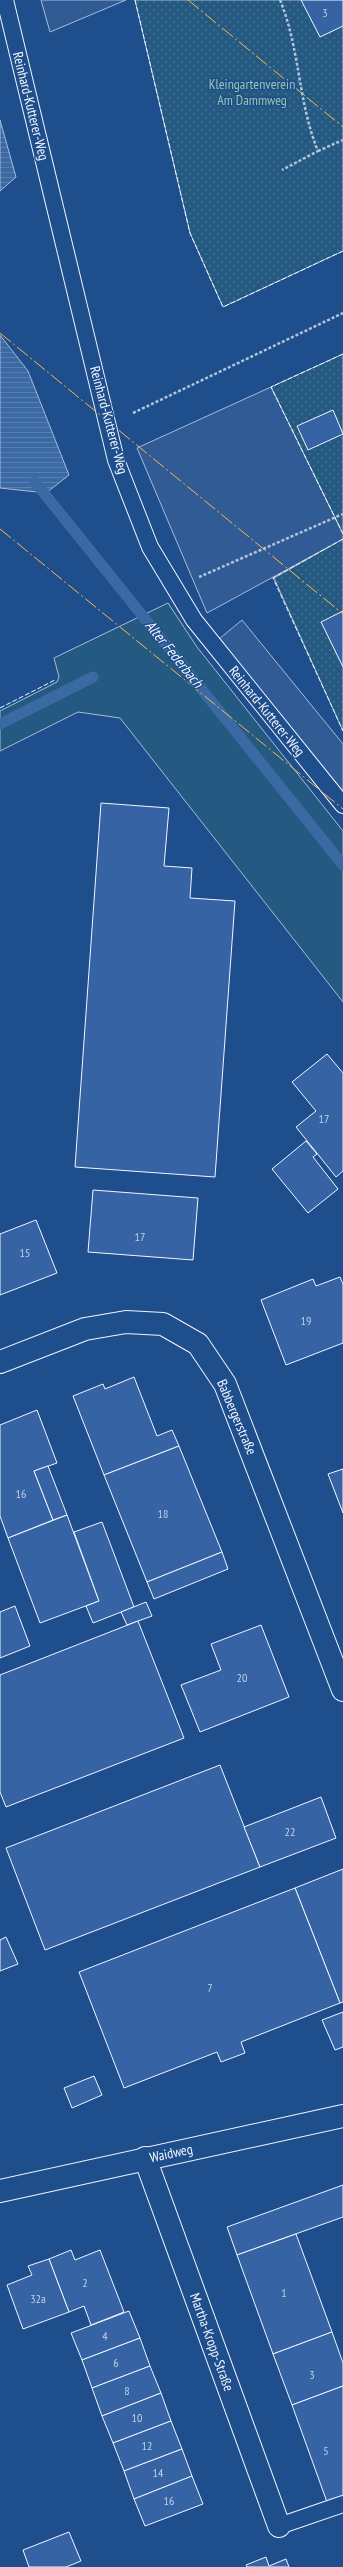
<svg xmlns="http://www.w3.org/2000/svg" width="343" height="2567" viewBox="0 0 343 2567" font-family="'PT Sans Narrow',sans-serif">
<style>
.green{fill:#245a82;stroke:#a8bbd7}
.garden{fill:url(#garden-dots);stroke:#a8bbd7}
.parking{fill:#305b95;stroke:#a8bbd7}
.water{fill:url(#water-rules);stroke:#a8bbd7}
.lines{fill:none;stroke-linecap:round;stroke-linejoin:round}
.stream{stroke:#3b69a3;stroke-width:11}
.building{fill:#3563a3;stroke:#f2f6ff}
.lane-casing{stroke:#f2f6ff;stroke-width:18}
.street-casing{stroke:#f2f6ff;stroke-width:24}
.path{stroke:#b3c4dc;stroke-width:2.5;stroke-dasharray:3 2;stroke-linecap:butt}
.lane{stroke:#1f4e8c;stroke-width:16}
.street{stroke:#1f4e8c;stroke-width:22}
.fence{stroke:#f2f6ff;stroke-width:1;stroke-dasharray:5 2;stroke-linecap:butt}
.power{stroke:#ffb74d;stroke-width:1;stroke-dasharray:14 3 2 3;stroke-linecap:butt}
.labels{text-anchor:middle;stroke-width:3;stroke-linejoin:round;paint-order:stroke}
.number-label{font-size:12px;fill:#c3d1e8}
.park-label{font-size:14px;fill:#97c8a6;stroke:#1f4e8c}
.street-label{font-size:14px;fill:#f2f6ff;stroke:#1f4e8c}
.water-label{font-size:15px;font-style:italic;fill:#f2f6ff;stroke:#1f4e8c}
</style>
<defs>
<pattern id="garden-dots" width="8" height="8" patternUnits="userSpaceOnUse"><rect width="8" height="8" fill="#245a82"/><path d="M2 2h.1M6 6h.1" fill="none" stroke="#447295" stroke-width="1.8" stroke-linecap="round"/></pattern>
<pattern id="water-rules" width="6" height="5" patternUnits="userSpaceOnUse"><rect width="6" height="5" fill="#3b69a3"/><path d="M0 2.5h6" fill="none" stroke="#587fb1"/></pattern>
</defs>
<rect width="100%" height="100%" fill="#1f4e8c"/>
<polygon class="green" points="168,603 197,647 343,831 343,1002 120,718 78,712 0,751 0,711 57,682 59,677 54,658"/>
<g class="garden">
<polygon points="135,0 343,0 343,251 223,307 190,233"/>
<polygon points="343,354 343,534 271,387"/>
<polygon points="343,539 343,731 274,578"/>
</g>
<g class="parking">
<polygon points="41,0 126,0 50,32"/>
<polygon points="271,387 343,534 343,539 207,613 137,448"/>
<polygon points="242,620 343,744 343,791 219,639"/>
</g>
<g class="water">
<polygon points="0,120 16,177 0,191"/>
<polygon points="0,335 28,371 69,475 46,493 0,488"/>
</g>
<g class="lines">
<g class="stream">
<polyline points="35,482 343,865"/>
<polyline points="0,724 93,677"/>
</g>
</g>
<g class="building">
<polygon points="301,0 343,0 343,26 320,37"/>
<polygon points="333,410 343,434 308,450 297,426"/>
<polygon points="343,611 343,667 321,622"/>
<polygon points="101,803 169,808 164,866 192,868 190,898 235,901 215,1177 75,1167"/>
<polygon points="327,1054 343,1073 343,1171 336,1177 296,1127 316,1111 292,1082"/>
<polygon points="306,1141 317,1154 313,1157 338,1189 308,1213 272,1169"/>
<polygon points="93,1190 198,1198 193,1260 88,1252"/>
<polygon points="36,1220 57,1273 0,1295 0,1234"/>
<polygon points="340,1277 343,1284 343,1343 286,1365 261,1300 313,1279 316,1286"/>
<polygon points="134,1377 157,1436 172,1430 179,1446 104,1475 73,1396 103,1384 105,1389"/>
<polygon points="37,1410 57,1463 34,1471 53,1520 8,1538 0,1516 0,1425"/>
<polygon points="179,1446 222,1552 147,1582 104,1475"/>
<polygon points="48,1466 67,1515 53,1520 34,1471"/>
<polygon points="343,1469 343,1513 328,1474"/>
<polygon points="67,1515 99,1601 40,1623 8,1538"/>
<polygon points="102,1522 134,1607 93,1623 86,1606 99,1601 74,1532"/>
<polygon points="222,1552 228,1569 154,1599 147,1582"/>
<polygon points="146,1602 152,1616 127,1625 121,1612"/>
<polygon points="15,1606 30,1646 0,1658 0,1612"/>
<polygon points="138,1621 184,1738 6,1807 0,1792 0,1675"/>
<polygon points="261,1625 289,1697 200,1732 181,1685 221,1670 211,1644"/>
<polygon points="220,1765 260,1867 45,1950 6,1848"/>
<polygon points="321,1797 336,1838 260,1867 244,1827"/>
<polygon points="343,1869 343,2002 340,2003 295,1888"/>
<polygon points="295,1888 340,2003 241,2042 245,2053 221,2062 217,2052 124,2088 79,1972"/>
<polygon points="6,1937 18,1964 0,1971 0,1940"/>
<polygon points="343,2012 343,2047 335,2050 322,2020"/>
<polygon points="94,2076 102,2095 72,2108 64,2088"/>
<polygon points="343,2185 343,2217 237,2255 227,2227"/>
<polygon points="296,2234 332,2332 273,2354 237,2255"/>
<polygon points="71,2250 75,2260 100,2250 124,2312 91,2325 84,2306 69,2312 49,2259"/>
<polygon points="49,2259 69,2312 23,2329 7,2285 32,2275 28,2266"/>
<polygon points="129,2311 140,2338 82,2360 71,2333"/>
<polygon points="332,2332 343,2363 343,2386 292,2405 273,2354"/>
<polygon points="140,2338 150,2366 92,2388 82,2360"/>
<polygon points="150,2366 161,2393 102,2416 92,2388"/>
<polygon points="343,2386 343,2496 327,2502 292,2405"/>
<polygon points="161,2393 171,2421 113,2443 102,2416"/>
<polygon points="171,2421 182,2449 124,2471 113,2443"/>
<polygon points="182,2449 192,2476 134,2499 124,2471"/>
<polygon points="192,2476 203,2504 145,2526 134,2499"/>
<polygon points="69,2532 81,2561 66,2567 29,2567 23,2550"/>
<polygon points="266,2557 269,2566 286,2559 289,2567 247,2567 246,2565"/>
</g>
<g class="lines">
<g class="lane-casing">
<g id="lane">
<polyline points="5,0 116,460 150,547 194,620 343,805"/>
<polyline points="279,2526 343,2504"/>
</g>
</g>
<g class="street-casing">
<g id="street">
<polyline points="0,1362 85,1329 126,1322 163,1324 198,1344 225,1384 343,1690"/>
<polyline points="145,2158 279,2526"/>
<polyline points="0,2191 343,2116"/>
</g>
</g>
<g class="path">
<path d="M280 0C300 48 298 103 318 151L282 170"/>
<polyline points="318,151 343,140"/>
<polyline points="133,413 343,313"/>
<polyline points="199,577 343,514"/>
</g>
<use href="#lane" class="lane"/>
<use href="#street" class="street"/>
<g class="fence">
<polyline points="135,0 190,233 223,307 343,251"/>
<polyline points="343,354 271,387 343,534"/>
<polyline points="343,539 273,578 343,731"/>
<polyline points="0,708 55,680"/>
</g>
<g class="power">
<polyline points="188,0 343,127"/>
<polyline points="0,333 343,614"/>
<polyline points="0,529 343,809"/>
</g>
</g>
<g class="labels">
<g class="number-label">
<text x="325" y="17">3</text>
<text x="324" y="1123">17</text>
<text x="140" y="1241">17</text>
<text x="25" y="1257">15</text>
<text x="306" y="1325">19</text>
<text x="21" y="1498">16</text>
<text x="163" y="1518">18</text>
<text x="242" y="1682">20</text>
<text x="290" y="1836">22</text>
<text x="210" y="1992">7</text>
<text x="85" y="2287">2</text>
<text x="284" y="2297">1</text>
<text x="38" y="2303">32a</text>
<text x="105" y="2340">4</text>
<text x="116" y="2367">6</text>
<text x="312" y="2379">3</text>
<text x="127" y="2395">8</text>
<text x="137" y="2422">10</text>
<text x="147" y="2450">12</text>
<text x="326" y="2455">5</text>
<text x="158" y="2477">14</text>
<text x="169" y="2505">16</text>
</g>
<g class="park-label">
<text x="252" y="89">Kleingartenverein<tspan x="252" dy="16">Am Dammweg</tspan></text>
</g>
<g class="street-label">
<text transform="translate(31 106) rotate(76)" y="5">Reinhard-Kutterer-Weg</text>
<text transform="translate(109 420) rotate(75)" y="5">Reinhard-Kutterer-Weg</text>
<text transform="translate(267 711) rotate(51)" y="5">Reinhard-Kutterer-Weg</text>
<text transform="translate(237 1417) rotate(67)" y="5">Babbergerstraße</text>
<text transform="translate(171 2153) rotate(-12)" y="5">Waidweg</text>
<text transform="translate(212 2342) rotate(70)" y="5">Martha-Kropp-Straße</text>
</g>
<g class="water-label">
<text transform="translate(174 654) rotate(51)" y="5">Alter Federbach</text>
</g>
</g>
</svg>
